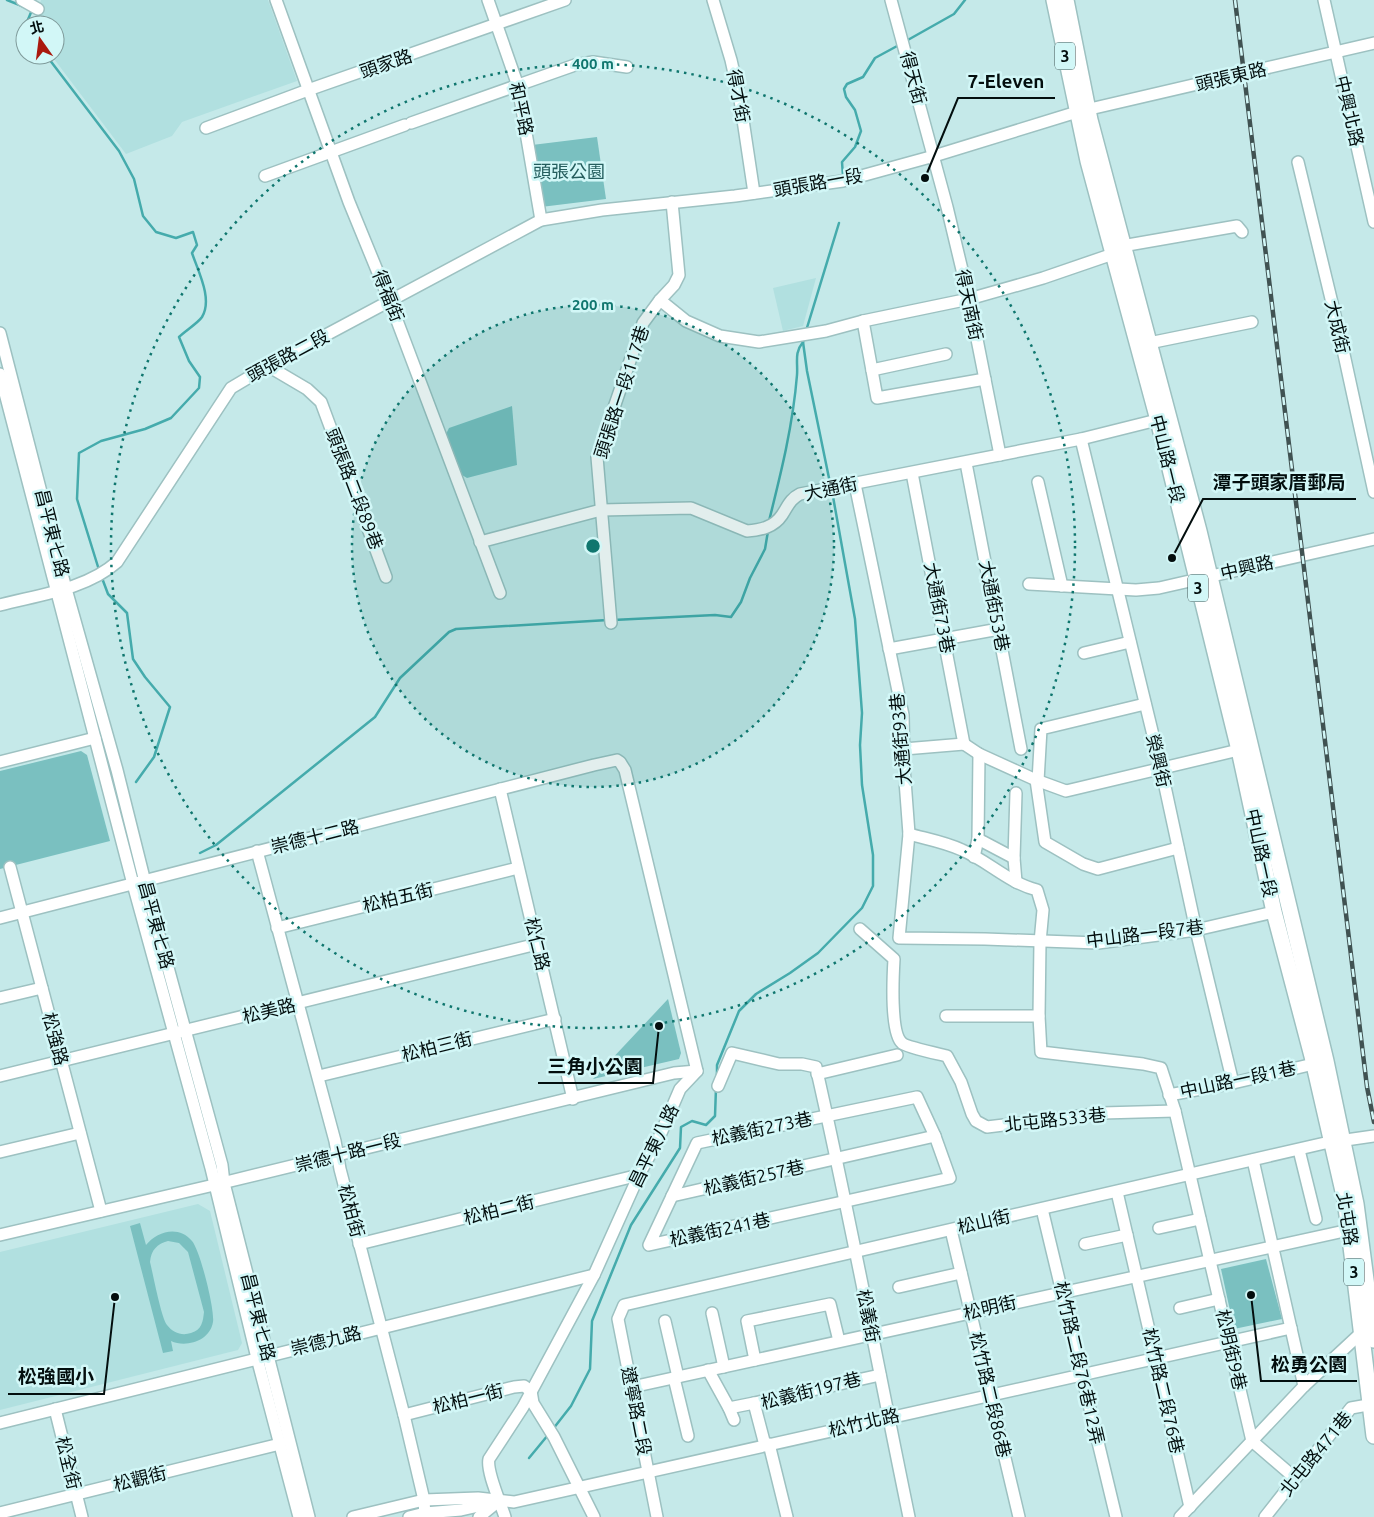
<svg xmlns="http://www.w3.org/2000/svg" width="1374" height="1517" viewBox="0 0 1374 1517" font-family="Ubuntu,'Noto Sans TC',sans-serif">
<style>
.built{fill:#b1e0e0}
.green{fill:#7ac0c0;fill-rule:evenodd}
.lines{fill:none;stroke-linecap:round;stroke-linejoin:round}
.stream{stroke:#45abac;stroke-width:2.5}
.minor-casing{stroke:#9dc1c1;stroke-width:14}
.major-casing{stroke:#9dc1c1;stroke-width:18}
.minor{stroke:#fff;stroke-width:11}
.major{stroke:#fff;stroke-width:15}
.rail-casing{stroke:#405252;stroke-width:4.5}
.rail{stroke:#d2f7f7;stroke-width:2.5;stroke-dasharray:8;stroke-linecap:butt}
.ring{fill:none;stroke:#0f766e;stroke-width:2.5;stroke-dasharray:2.5 5}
.labels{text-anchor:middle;stroke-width:5;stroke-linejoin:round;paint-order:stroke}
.shield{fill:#d2f7f7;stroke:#415454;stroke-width:1}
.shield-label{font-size:16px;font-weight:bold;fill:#030e0e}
.street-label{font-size:18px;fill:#030e0e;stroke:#d2f7f7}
.park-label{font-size:18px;fill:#245d5d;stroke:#d2f7f7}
.centre{fill:#0f766e;stroke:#d2f7f7;stroke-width:2.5}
.ring-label{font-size:15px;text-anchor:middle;font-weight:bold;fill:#0f766e;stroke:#d2f7f7;stroke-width:5;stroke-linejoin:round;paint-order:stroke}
.leader{fill:none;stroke:#030e0e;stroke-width:2}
.callout-dot{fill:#030e0e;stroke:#d2f7f7;stroke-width:2}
.callout-label{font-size:19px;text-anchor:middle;font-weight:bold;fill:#030e0e;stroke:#d2f7f7;stroke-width:5;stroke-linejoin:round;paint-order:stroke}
</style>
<rect width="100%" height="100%" fill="#c5e9e9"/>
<g class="built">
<polygon points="41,0 268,0 297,81 182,122 172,136 126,154 51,55 55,55 55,25 34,25"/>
<polygon points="816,278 803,326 783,331 773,288"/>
<polygon points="198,1204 210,1211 242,1343 238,1350 0,1410 0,1252"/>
</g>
<g class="green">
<polygon points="597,137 606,199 541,207 532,145"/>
<polygon points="512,406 517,465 467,478 462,475 446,434 449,428"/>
<polygon points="81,751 87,755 110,841 0,869 0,771"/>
<polygon points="668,999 681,1053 679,1059 593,1079"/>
<path d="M140 1223 146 1245C157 1231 179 1225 192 1241 200 1250 215 1310 213 1322 210 1341 186 1348 171 1341L173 1351 163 1353 130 1226ZM168 1241 179 1243 188 1252 204 1312C203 1321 202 1330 191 1333 182 1336 173 1333 167 1325 161 1317 153 1274 150 1262 151 1250 157 1244 168 1241Z"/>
<polygon points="1266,1259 1282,1319 1234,1329 1221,1269"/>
</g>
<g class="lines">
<g class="stream">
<polyline points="7,0 22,6"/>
<polyline points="29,25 27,22 32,10"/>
<polyline points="906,41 954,14 965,0"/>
<path d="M46 55 119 151 134 179 143 216 156 232 176 238 193 232 197 245 192 253C198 271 213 299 202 317 198 323 185 331 179 337L189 361 200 377 199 388 171 418 145 429 101 441 79 453 77 499 99 570"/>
<polyline points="843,176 842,162 855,147 861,131 855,110 846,97 844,89 847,84 863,77 875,58 899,45"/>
<polyline points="806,331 839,223"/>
<polyline points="804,339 803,342 807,371 830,483"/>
<path d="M769 521C781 473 793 425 797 375 798 362 794 353 803 342"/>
<polyline points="102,578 108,594 127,613 133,659 145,677 170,707 154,757 136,782"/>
<polyline points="613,620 715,615 731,617 741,602 750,578 765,549 768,531"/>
<polyline points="200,853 216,845 375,717 400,678 449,632 456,629 608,620"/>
<polyline points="717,1077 717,1065 739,1011 756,994 790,973 818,953 862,908 873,886 873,855 862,785 860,745 862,713 855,619 832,491"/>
<polyline points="553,1429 571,1406 590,1369 592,1321 631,1225 680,1148 681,1127 692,1121 706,1125 715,1116 716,1088"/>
<polyline points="529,1458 548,1435"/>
</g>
<g class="minor-casing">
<g id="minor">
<polyline points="22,0 38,9"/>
<polyline points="276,0 349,202 390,302 500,593"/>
<polyline points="488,0 518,86 541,220"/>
<polyline points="713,0 731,60 740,100 754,193"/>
<polyline points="891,0 947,207 969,299 1000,455"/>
<polyline points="1324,0 1374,222"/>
<polyline points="411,123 575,65 593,62 627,67"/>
<polyline points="206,128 308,90 565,0"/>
<polyline points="1298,162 1340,336 1374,492"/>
<polyline points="265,176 405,125"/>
<polyline points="1122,246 1237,226 1242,232"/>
<polyline points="660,300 686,321 720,336 759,342 826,331 863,321 969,299 1043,278 1113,254"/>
<polyline points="863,321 877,398 985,379"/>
<polyline points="0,333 66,589 117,770 149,898 222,1165 224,1183 309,1517"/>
<polyline points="1149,343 1252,322"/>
<polyline points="268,366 307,389 321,402 386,577"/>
<polyline points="872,370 946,354"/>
<polyline points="0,374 133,884 211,1168 257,1358 299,1517"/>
<polyline points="1081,439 1161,768 1196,930 1233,1083"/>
<polyline points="966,463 1021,749"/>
<polyline points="912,473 964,744"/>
<polyline points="1038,482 1062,586"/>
<polyline points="855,484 903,715 904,767 909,834 899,938 985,939 1098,943 1196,930 1274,912"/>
<path d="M480 542 601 510 691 508 747 531C761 530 774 527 782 515 788 506 790 499 800 494L1081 439 1165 418"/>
<polyline points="1029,584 1136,590 1159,588 1374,539"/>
<path d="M0 605C38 595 87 589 117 562L231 388 268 366 541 220 602 210 735 196 843 181 934 156 1077 112 1374 43"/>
<polyline points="611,623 597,457 643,323 660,300 674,285 679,275 672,202"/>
<polyline points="889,649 999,629"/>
<polyline points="1084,653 1130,642"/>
<polyline points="964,744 979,754 1036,780 1066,791 1247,748"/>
<polyline points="904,749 964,744"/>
<polyline points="0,762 95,738"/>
<polyline points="1036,780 1045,842 1083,864 1098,869 1178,848"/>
<polyline points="1038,781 1041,729 1145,704"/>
<polyline points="500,789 573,1099"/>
<polyline points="1016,793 1014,858 1016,882"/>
<path d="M909 834C927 839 945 842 962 850 988 861 1009 883 1037 890L1043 910 1040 942 1039 1016 1041 1052 1143 1064 1161 1068 1175 1111 1252 1441 1295 1478"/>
<polyline points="978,839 1014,858"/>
<polyline points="257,851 335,1141 340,1169 404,1415 424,1500 425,1517"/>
<polyline points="974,857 978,839 979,754"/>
<polyline points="10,867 101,1211"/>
<path d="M0 918 594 765 617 760 620 762 625 770 697 1071 680 1089 658 1140 639 1175 594 1275 523 1407 489 1459C486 1471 501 1504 505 1517"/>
<polyline points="277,928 518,868"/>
<path d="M860 929 894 959C893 976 890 1033 902 1043 906 1047 939 1054 947 1056L961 1082 972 1114 976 1121 987 1127 1102 1113 1175 1111"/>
<polyline points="0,998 42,988"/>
<polyline points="946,1016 1039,1016"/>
<polyline points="817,1074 897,1055"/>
<polyline points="0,1076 537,944"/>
<polyline points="319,1076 555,1019"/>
<path d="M718 1086 732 1053 779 1064H802L816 1067C850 1216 878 1367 909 1517"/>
<polyline points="1169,1095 1233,1083 1322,1062"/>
<polygon points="917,1097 935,1136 950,1178 649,1245 697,1143"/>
<polyline points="1299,1150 1316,1219"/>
<polyline points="0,1152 80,1133"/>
<polyline points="1253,1160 1304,1386"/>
<polyline points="1117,1192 1190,1507"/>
<polyline points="672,1196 935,1136"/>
<polyline points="1042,1209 1116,1517"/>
<polyline points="1159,1228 1200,1219"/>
<polyline points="951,1230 1019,1517"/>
<polyline points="0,1235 214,1185 674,1073 697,1071"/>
<polyline points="359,1244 639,1175"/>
<polyline points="1085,1244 1127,1235"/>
<polyline points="899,1287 961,1273"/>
<polyline points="1180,1308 1219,1299"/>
<polyline points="712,1313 724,1367"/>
<polyline points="665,1321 678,1377"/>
<polyline points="755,1360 747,1321 830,1304 839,1341"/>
<polyline points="708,1370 729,1408 754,1403"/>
<polyline points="674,1378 688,1436"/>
<polyline points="632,1387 1349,1230"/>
<polyline points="729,1408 734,1420"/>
<polyline points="55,1409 82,1517"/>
<polyline points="404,1415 514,1387 524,1386 531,1391 533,1403 554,1437 594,1517"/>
<polyline points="0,1423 594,1275"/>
<polyline points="769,1444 787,1517"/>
<polyline points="765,1445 754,1403 880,1375"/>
<polyline points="0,1513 280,1444"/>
<polyline points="353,1517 424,1500 478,1498 514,1502 1291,1328"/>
<polyline points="409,1517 425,1513 461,1510 492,1503"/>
<polyline points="479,1517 495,1504"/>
<polyline points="657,1517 618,1319 624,1305 1325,1143 1374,1136"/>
<polyline points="1180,1517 1304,1386 1361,1333"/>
<polyline points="1265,1517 1351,1408 1374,1404"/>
</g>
</g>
<g class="major-casing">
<g id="major">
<polyline points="1054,0 1088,161 1158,420 1239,750 1274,912 1312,1056 1345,1200 1349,1230 1374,1436"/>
<polyline points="1066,0 1090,120 1199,531 1326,1061 1356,1204 1374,1340"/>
</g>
</g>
<use href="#minor" class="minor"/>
<use href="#major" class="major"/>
<g class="rail-casing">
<polyline id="rail" points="1235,0 1367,1087 1374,1122"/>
</g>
<use href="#rail" class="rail"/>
</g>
<circle cx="593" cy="546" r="241" fill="#0f766e" fill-opacity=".12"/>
<g class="ring">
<circle cx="593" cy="546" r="241"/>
<circle cx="593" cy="546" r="482"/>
</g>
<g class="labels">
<g class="shield">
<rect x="1055" y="42.5" width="20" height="27" rx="4"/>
<rect x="1188" y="574.5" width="20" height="27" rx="4"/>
<rect x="1344" y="1258.5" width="20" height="27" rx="4"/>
</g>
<g class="shield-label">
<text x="1065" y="62">3</text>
<text x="1198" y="594">3</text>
<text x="1354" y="1278">3</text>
</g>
<g class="street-label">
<text transform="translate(386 64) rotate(-19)" y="6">頭家路</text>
<text transform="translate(1231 77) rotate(-13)" y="6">頭張東路</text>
<text transform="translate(913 78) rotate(75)" y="6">得天街</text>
<text transform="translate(738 96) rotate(79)" y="6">得才街</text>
<text transform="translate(521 109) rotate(78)" y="6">和平路</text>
<text transform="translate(1349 111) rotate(77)" y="6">中興北路</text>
<text transform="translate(818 183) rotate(-10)" y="6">頭張路一段</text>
<text transform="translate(388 296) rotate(68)" y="6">得福街</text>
<text transform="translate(969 305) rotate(78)" y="6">得天南街</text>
<text transform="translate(1337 327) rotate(77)" y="6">大成街</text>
<text transform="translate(288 356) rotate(-28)" y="6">頭張路二段</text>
<text transform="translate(622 392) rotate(-72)" y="6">頭張路一段117巷</text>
<text transform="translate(1167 459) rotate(76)" y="6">中山路一段</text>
<text transform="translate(354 489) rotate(69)" y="6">頭張路二段89巷</text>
<text transform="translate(831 489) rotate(-12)" y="6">大通街</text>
<text transform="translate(52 533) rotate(76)" y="6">昌平東七路</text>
<text transform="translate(1247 568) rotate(-13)" y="6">中興路</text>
<text transform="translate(994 606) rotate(79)" y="6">大通街53巷</text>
<text transform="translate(939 608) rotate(79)" y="6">大通街73巷</text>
<text transform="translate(901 739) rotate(-95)" y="6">大通街93巷</text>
<text transform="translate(1158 761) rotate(77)" y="6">榮興街</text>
<text transform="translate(315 837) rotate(-14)" y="6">崇德十二路</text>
<text transform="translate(1261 853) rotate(78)" y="6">中山路一段</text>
<text transform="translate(398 898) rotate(-14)" y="6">松柏五街</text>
<text transform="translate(156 925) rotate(75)" y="6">昌平東七路</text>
<text transform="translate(1145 934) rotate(-7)" y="6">中山路一段7巷</text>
<text transform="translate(537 944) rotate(76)" y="6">松仁路</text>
<text transform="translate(269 1011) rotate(-14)" y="6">松美路</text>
<text transform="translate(55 1039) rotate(75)" y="6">松強路</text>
<text transform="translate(437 1047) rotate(-14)" y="6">松柏三街</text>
<text transform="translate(1238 1080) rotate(-12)" y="6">中山路一段1巷</text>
<text transform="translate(1055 1120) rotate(-6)" y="6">北屯路533巷</text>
<text transform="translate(762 1129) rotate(-12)" y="6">松義街273巷</text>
<text transform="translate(654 1146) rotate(-64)" y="6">昌平東八路</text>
<text transform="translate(348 1153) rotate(-14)" y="6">崇德十路一段</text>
<text transform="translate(754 1178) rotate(-13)" y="6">松義街257巷</text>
<text transform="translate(499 1210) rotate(-14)" y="6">松柏二街</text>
<text transform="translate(351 1211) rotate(75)" y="6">松柏街</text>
<text transform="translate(1347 1219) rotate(81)" y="6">北屯路</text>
<text transform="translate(984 1222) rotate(-13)" y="6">松山街</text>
<text transform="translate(720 1230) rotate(-12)" y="6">松義街241巷</text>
<text transform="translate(990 1308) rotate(-13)" y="6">松明街</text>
<text transform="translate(868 1316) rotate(79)" y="6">松義街</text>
<text transform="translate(258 1317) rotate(76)" y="6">昌平東七路</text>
<text transform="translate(326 1341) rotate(-14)" y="6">崇德九路</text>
<text transform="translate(1231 1350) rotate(77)" y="6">松明街9巷</text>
<text transform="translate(1079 1363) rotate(77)" y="6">松竹路二段76巷12弄</text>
<text transform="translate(811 1391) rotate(-14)" y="6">松義街197巷</text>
<text transform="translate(1163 1391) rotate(77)" y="6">松竹路二段76巷</text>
<text transform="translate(990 1395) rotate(77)" y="6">松竹路二段86巷</text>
<text transform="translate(468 1399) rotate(-14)" y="6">松柏一街</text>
<text transform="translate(636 1411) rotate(79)" y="6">遼寧路二段</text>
<text transform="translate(864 1423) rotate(-13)" y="6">松竹北路</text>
<text transform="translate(1316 1454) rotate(-51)" y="6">北屯路471巷</text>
<text transform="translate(68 1463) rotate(76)" y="6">松全街</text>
<text transform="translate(140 1479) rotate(-14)" y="6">松觀街</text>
</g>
<g class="park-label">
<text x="569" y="178">頭張公園</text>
</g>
</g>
<circle cx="593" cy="546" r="8" class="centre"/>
<g class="ring-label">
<text x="593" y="69">400 m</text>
<text x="593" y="310">200 m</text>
</g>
<path class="leader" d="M925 178L958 98H1055M1172 558L1203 499H1356M659 1026L653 1083H538M1251 1295L1261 1381H1357M115 1297L104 1394H8"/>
<g class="callout-dot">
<circle cx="925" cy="178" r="5"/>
<circle cx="1172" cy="558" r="5"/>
<circle cx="659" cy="1026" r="5"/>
<circle cx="1251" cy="1295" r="5"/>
<circle cx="115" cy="1297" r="5"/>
</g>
<g class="callout-label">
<text x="1006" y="88">7-Eleven</text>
<text x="1279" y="489">潭子頭家厝郵局</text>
<text x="595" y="1073">三角小公園</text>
<text x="1309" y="1371">松勇公園</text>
<text x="56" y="1383">松強國小</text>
</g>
<g transform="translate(40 40) rotate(346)"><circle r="24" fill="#d2f7f7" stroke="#7f9a9a"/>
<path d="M0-4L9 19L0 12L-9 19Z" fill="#aa190e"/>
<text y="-8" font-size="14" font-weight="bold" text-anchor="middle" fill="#030e0e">北</text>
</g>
</svg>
